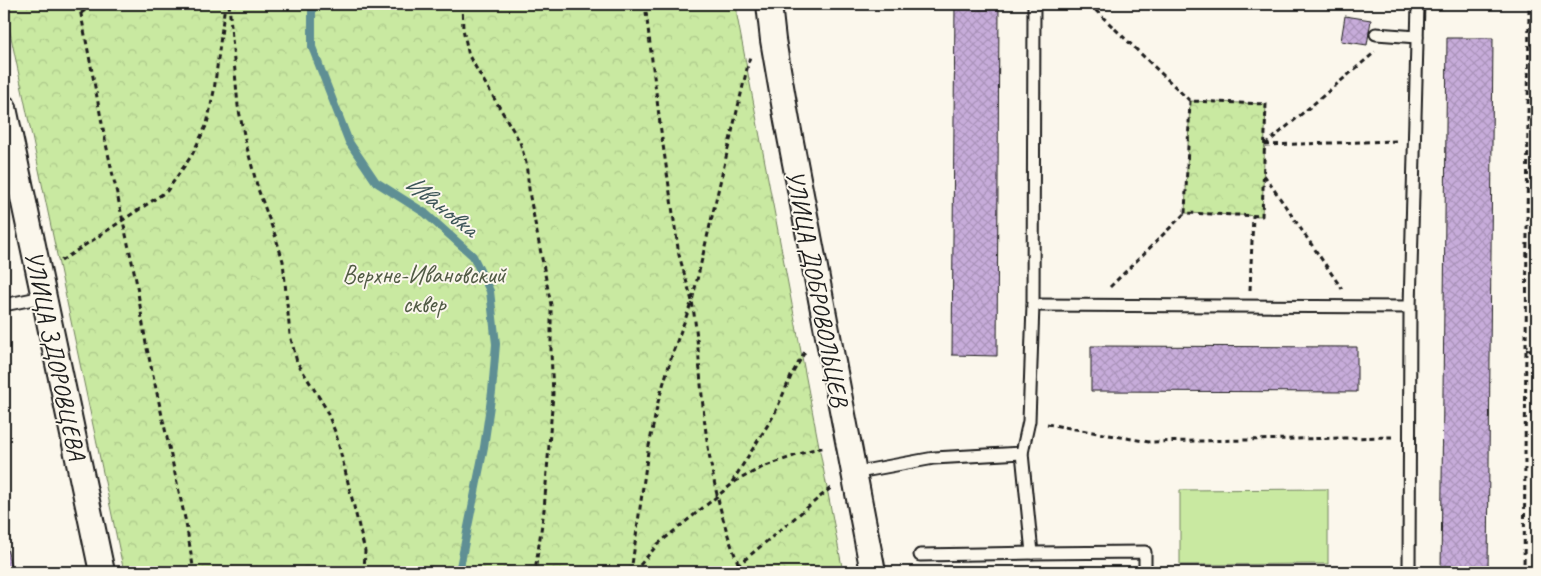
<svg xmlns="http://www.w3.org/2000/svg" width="1541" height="576" viewBox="0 0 1541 576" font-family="Caveat,sans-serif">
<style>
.forest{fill:url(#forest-crowns);stroke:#72825e}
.pitch{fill:#c9e9a1;stroke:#72825e}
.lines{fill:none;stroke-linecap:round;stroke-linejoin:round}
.stream{stroke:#5e8f94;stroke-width:8}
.building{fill:url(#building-cross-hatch);stroke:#1c1c1c}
.service-casing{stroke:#1c1c1c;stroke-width:15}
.minor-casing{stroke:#1c1c1c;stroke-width:28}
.path{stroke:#1c1c1c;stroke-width:3;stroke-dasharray:5 4;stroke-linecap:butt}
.service{stroke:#fbf7ec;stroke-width:11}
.minor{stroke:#fbf7ec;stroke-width:24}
.labels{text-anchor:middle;stroke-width:4;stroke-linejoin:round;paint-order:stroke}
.park-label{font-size:25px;fill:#505a44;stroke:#fbf7ec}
.street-label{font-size:25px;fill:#1c1c1c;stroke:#fbf7ec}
.water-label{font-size:26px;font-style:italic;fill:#3d5558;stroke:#fbf7ec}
</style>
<defs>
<pattern id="forest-crowns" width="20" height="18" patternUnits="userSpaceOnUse" patternTransform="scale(1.25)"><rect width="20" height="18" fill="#c9e9a1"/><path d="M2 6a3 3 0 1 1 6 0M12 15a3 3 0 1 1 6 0" fill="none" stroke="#acc78a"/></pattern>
<pattern id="building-cross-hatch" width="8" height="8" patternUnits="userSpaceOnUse" patternTransform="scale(1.25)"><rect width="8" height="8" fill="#c7acda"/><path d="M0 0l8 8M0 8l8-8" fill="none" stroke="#aa93ba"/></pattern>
</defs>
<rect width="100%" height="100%" fill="#fbf7ec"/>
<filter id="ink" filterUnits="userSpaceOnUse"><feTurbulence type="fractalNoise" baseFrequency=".02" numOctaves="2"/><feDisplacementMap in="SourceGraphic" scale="10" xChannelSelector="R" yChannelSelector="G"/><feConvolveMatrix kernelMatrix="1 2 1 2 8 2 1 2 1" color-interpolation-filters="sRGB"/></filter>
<g filter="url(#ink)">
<g class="forest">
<polygon points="4,4 737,4 737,16 843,572 124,572"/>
<polygon points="1190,101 1266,104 1262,216 1185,213"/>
</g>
<polygon class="pitch" points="1328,489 1328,564 1180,565 1180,490"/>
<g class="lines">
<polyline class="stream" points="312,4 312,47 349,142 376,182 425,213 473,256 490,291 496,344 492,392 484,447 459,572"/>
</g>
<g class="building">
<polygon points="955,4 999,4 997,356 952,355"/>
<polygon points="1345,16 1371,20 1367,45 1341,41"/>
<polygon points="1447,38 1493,38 1488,572 1441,572"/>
<polygon points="1091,346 1357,347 1357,392 1091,391"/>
<polygon points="4,532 12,572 4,572"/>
</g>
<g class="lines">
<g class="service-casing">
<g id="service">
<polyline points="1376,34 1417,37"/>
<polyline points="4,305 43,297"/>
<polyline points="1033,305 1410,307 1418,4"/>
<polyline points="1022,453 1032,553 1145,552 1145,572"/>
<polyline points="853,473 934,458 1022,453 1029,421 1033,305 1034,4"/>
<polyline points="920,555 1032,553"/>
<polyline points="1409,572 1410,307"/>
</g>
</g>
<g class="minor-casing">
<g id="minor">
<polyline points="769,4 773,40 787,121 873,572"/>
<polyline points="4,108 102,572"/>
</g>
</g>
<g class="path">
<polyline points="79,4 106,144 136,280 146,344 186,523 194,572"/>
<polyline points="229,4 238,106 246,144 258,189 275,235 283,261 290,335 297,362 325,407 336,434 365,551 364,572"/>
<polyline points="462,4 463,29 469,56 520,142 526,163 530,197 551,305 551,352 553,394 544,510 535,572"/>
<polyline points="1089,4 1190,101 1266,104 1262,216 1185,213 1190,101"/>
<polyline points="81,13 94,4"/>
<polyline points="1265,145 1375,52"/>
<polyline points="1265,145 1396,141"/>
<polyline points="1264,175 1342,289"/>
<polyline points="61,261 167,191 192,155 207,124 214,91 225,4"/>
<polyline points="1110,287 1185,213"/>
<polyline points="1250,290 1253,216"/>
<polyline points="1526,350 1537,349"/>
<polyline points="1047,424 1149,442 1392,437"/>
<polyline points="732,482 774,415 792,374 806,350"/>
<polyline points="631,572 648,451 658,402 673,352 692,301 679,255 660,124 645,4"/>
<polyline points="634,572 658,544 736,481 763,467 811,450 826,447"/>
<polyline points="730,572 833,486"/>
<path d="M742 572C722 528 711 473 705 425 700 384 699 342 692 301L750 56"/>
<polyline points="1524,572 1529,4"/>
</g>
<use href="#service" class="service"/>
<use href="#minor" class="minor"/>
</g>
</g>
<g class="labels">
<g class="park-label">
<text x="424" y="283">Верхне-Ивановский<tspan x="424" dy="29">сквер</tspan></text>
</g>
<g class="street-label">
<text transform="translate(818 288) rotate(79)" y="9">УЛИЦА ДОБРОВОЛЬЦЕВ</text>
<text transform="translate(56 355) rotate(78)" y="9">УЛИЦА ЗДОРОВЦЕВА</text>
</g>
<g class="water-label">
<text transform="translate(442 205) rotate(38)" y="9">Ивановка</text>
</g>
</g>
<rect width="1541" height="576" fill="none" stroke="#fbf7ec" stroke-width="20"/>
<rect x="10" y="10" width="1521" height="556" fill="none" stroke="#1c1c1c" stroke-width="2" filter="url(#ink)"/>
</svg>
